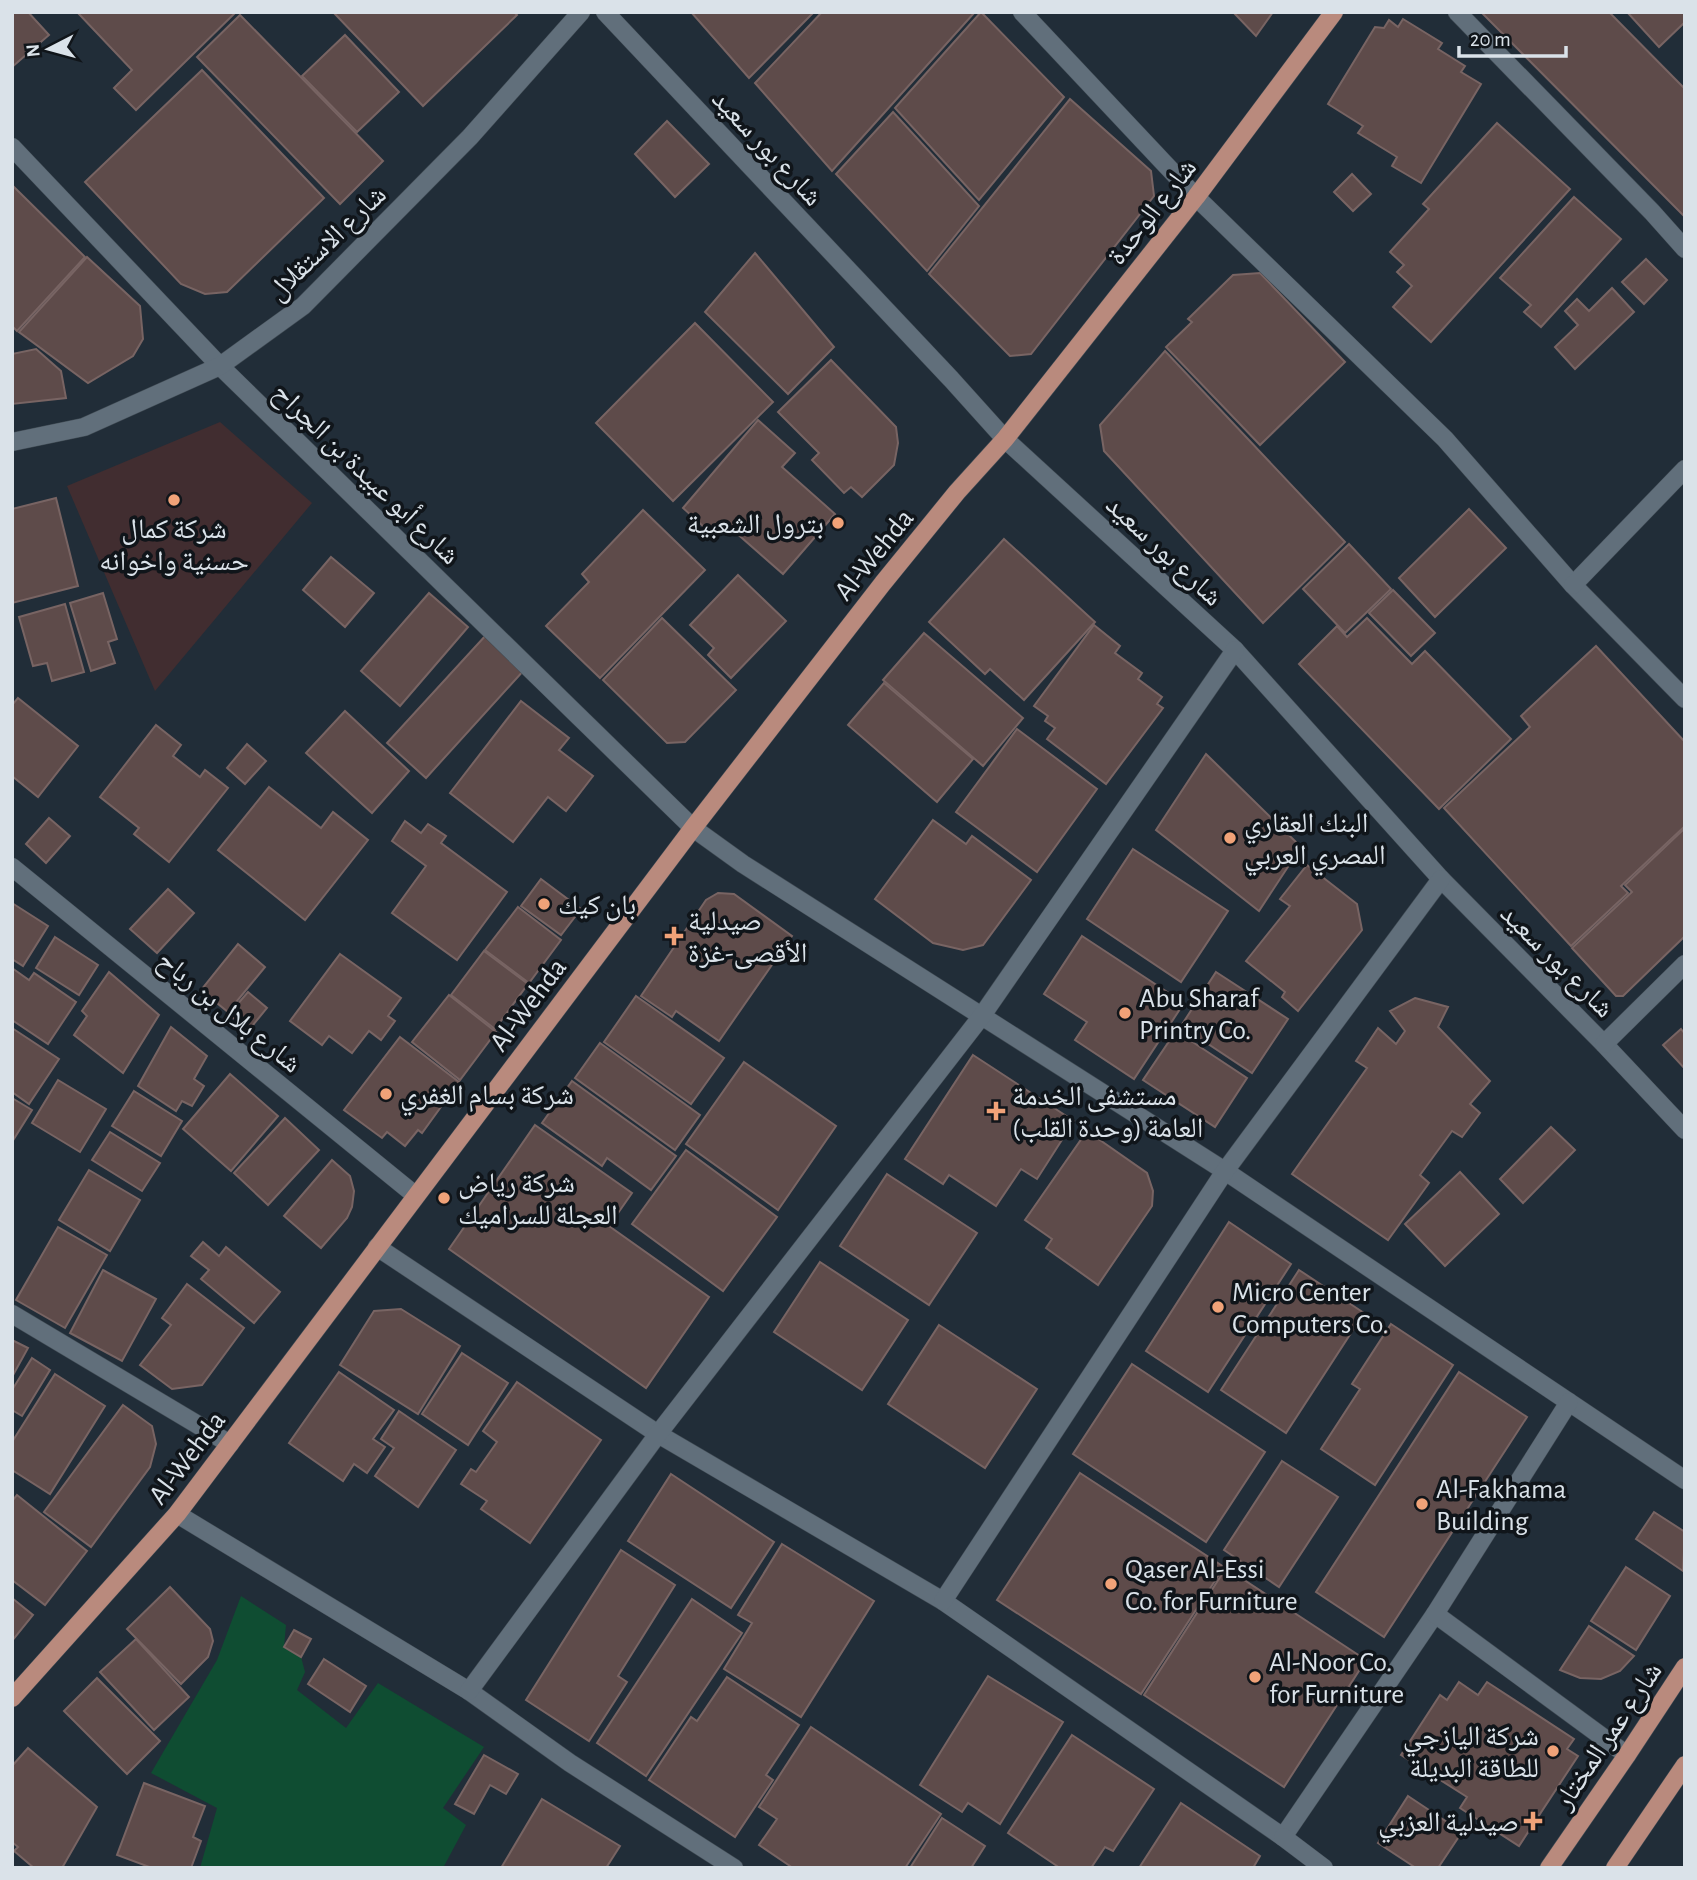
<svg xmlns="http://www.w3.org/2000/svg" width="1697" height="1880" viewBox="0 0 1697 1880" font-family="'Alegreya Sans','Noto Naskh Arabic',sans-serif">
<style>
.industrial{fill:#412d30}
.green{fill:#0f4d32}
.building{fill:#5e4b4a;stroke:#786463;stroke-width:2}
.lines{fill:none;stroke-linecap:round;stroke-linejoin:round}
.minor-casing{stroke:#404b54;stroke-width:19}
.major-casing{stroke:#404b54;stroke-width:19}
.minor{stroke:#616f7b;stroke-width:18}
.major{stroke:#b98a7d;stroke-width:18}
.poi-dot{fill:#f0a278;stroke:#10151a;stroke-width:2.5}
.labels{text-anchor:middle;stroke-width:7;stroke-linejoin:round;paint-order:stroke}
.street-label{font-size:28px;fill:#dae2e9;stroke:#10151a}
.poi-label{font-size:28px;fill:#dae2e9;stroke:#10151a;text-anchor:start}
</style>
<rect width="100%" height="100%" fill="#212d38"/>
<polygon class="industrial" points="220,422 312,503 155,691 67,486"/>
<polygon class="green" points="241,1596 286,1625 284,1647 301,1657 305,1672 297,1690 346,1728 378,1683 484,1747 443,1808 466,1825 443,1868 200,1868 217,1808 151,1773 217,1660"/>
<g class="building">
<polygon points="12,12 28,12 49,35 12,67"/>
<polygon points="77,12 236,12 136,110 114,88 132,70"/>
<polygon points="333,12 514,12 517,15 423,106"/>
<polygon points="691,12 814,12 749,78"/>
<polygon points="822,12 975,12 832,171 755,83"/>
<polygon points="981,12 1064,97 979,200 895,108"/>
<polygon points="1233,12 1273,12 1256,36"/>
<polygon points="1481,12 1609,12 1685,89 1685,217"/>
<polygon points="1627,12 1685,12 1685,22 1659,47"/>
<polygon points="240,15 383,161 340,204 197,57"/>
<polygon points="1403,19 1442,43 1438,49 1465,66 1461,72 1481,84 1421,183 1392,166 1397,157 1358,133 1363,126 1328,104 1375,27 1384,28 1389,20 1398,27"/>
<polygon points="345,35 399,92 357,132 302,76"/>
<polygon points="202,70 324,198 227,292 205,294 181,284 85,182"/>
<polygon points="1070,99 1151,171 1154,196 1031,354 1010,356 929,274"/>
<polygon points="893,112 979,206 927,271 836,174"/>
<polygon points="667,121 709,164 675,197 635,154"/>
<polygon points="1497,123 1570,189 1431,342 1393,307 1412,286 1397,272 1404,265 1390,252 1429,209 1423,204"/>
<polygon points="1352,174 1371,194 1353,211 1334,192"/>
<polygon points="12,185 85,257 17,331 12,326"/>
<polygon points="1574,197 1621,239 1541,327 1524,312 1531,305 1500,278"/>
<polygon points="755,253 834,347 788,394 705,312"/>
<polygon points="87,257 140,306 143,339 133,356 88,383 19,332"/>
<polygon points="1646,259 1667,280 1644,304 1622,282"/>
<polygon points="1260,273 1345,362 1260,445 1166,347 1192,322 1188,319 1233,275"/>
<polygon points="1612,288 1634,312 1575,369 1555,347 1578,325 1565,311 1577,299 1589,311"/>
<polygon points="695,323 773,402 673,501 596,423"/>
<polygon points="36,349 61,371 66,398 12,404 12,354"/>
<polygon points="1165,351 1345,542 1263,623 1104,451 1100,425"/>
<polygon points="831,360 896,427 898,443 894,465 862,497 851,487 844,493 812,460 819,453 778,412"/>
<polygon points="758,420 795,453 782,467 835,514 783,574 726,524 715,537 683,508"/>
<polygon points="56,498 78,586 12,603 12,509"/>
<polygon points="1469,509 1506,548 1435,617 1399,578"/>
<polygon points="643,510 705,570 600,678 546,626 589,582 582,574"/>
<polygon points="1004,539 1095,622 1024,700 990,669 985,674 929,622"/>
<polygon points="1349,544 1391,589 1345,633 1303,589"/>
<polygon points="331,557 374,593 345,627 303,590"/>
<polygon points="738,575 786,621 731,678 708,655 714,648 690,625"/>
<polygon points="1393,590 1435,633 1411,656 1369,613"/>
<polygon points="103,593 117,639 108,642 115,663 91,671 70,603"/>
<polygon points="429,593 468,627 400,706 361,671"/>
<polygon points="65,604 84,672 52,681 47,663 33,666 19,617"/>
<polygon points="662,618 736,690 685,742 667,743 603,680"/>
<polygon points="1367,618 1412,664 1425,651 1511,739 1439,809 1299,664 1337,626 1347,637"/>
<polygon points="1094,625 1120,646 1115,653 1142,673 1138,679 1162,697 1157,704 1163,708 1106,784 1047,739 1055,728 1045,721 1048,716 1034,706"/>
<polygon points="924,633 1023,718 983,766 883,680"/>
<polygon points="487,634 525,669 426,778 387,743"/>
<polygon points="1596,646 1685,742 1685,826 1621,886 1628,893 1571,946 1444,808 1530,727 1521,716"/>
<polygon points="884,683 973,759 937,802 848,725"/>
<polygon points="18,698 78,746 38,797 12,776 12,705"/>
<polygon points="521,701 569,738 559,750 593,776 566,811 548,797 513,842 450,793"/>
<polygon points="345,711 409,771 372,813 306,753"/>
<polygon points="156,725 181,745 173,756 200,777 205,770 228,788 169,862 134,834 139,828 100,797"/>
<polygon points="1017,729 1097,789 1037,872 956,812"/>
<polygon points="247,744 266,761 245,784 227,768"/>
<polygon points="1206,754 1301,847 1259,911 1156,830"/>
<polygon points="269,787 321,828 333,812 368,840 305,920 218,850"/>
<polygon points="49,818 70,836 46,863 26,844"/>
<polygon points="933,820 966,844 972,836 1031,880 983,945 963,950 933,943 875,899"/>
<polygon points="405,821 421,833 428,824 446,836 441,843 507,892 457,960 392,913 426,866 392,841"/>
<polygon points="1685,828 1685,936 1623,996 1616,996 1572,948 1632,892 1625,885"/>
<polygon points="1133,849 1228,911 1181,982 1087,919"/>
<polygon points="1307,865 1357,904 1362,930 1298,1011 1282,997 1285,992 1246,961 1290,906 1280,899"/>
<polygon points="541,879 581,909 561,935 521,906"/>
<polygon points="168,889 194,913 157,953 130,929"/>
<polygon points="718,893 734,894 792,936 719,1041 676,1011 672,1017 641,996 706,900"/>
<polygon points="12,903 48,926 23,966 12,959"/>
<polygon points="518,907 561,940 529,983 485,950"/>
<polygon points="1082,936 1184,1003 1134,1079 1075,1040 1087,1022 1044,994"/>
<polygon points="55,937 98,965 79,995 36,968"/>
<polygon points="238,944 265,967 228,1012 201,990"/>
<polygon points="484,951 528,984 495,1029 451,995"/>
<polygon points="340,954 401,998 388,1016 395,1021 381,1040 369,1031 352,1053 329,1036 322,1045 290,1021"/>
<polygon points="12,968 29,980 34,973 76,1002 48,1044 12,1020"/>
<polygon points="109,972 159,1015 123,1073 74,1035 87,1016 82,1011"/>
<polygon points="1216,972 1288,1019 1252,1073 1181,1026"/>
<polygon points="248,992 267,1008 248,1031 229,1014"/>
<polygon points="449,995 496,1032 460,1080 412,1042"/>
<polygon points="636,996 724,1058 691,1104 604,1042"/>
<polygon points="1415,998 1448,1007 1438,1027 1490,1081 1470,1104 1480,1113 1462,1137 1452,1131 1420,1175 1429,1183 1388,1240 1292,1174 1367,1068 1356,1061 1378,1028 1396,1044 1405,1031 1390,1011"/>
<polygon points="171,1027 207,1056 194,1079 204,1086 192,1106 182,1101 176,1111 138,1086"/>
<polygon points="12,1028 59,1059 29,1104 12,1092"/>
<polygon points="1681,1029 1685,1034 1685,1069 1663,1045"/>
<polygon points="1176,1031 1247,1078 1215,1127 1143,1080"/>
<polygon points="400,1037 459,1082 422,1133 418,1130 405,1146 387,1132 382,1138 344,1110"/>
<polygon points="600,1043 700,1115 675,1150 575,1078"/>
<polygon points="973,1055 1074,1121 1037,1179 1021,1169 996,1206 949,1175 943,1184 905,1159"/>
<polygon points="744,1062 836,1126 778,1210 686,1144"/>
<polygon points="230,1074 278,1116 231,1171 183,1129"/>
<polygon points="58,1080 106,1109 80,1152 32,1123"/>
<polygon points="572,1081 676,1156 651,1190 607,1158 602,1166 542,1123"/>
<polygon points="134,1091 182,1121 161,1156 112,1126"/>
<polygon points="12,1098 32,1110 12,1142"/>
<polygon points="285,1118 319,1150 268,1205 234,1173"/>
<polygon points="535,1125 632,1193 609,1226 709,1297 646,1388 449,1249"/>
<polygon points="1551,1127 1575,1150 1523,1203 1500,1179"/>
<polygon points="1087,1131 1147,1173 1153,1191 1152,1206 1098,1285 1046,1248 1052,1239 1025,1220"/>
<polygon points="110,1132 160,1163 142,1191 92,1160"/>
<polygon points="686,1150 777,1217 723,1291 632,1224"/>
<polygon points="332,1160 350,1176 354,1191 352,1207 347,1218 321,1248 284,1216"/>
<polygon points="89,1170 140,1200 110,1251 59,1220"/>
<polygon points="1460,1172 1499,1214 1445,1266 1405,1224"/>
<polygon points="887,1174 977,1233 929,1305 840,1246"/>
<polygon points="1229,1222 1291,1264 1208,1392 1146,1351"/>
<polygon points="58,1227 107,1255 65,1328 16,1300"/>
<polygon points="203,1242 219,1256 226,1247 280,1292 254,1323 201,1279 209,1270 191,1256"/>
<polygon points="820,1262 908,1320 862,1390 774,1332"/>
<polygon points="103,1270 156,1299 122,1361 70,1333"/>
<polygon points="1299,1270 1364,1313 1286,1433 1221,1390"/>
<polygon points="187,1284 244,1328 202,1385 172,1389 140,1365 171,1325 162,1318"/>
<polygon points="401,1309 460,1346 418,1414 340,1365 374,1311"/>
<polygon points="1391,1324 1453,1365 1375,1485 1321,1449 1360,1389 1352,1384"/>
<polygon points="939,1325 1037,1389 985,1468 888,1404"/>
<polygon points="12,1340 28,1348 12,1377"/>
<polygon points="462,1353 508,1383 468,1445 422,1414"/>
<polygon points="32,1358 50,1370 22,1416 12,1410 12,1390"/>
<polygon points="1132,1364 1265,1452 1206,1542 1073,1454"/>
<polygon points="339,1372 394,1410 373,1439 385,1447 367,1473 354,1464 343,1481 289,1443"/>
<polygon points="1459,1372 1527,1417 1384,1637 1316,1592"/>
<polygon points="55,1374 105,1406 50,1494 12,1470 12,1442"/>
<polygon points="517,1382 601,1440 530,1543 481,1509 487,1501 461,1484 471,1469 476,1472 497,1442 483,1431"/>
<polygon points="123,1405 152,1426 156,1444 150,1467 91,1547 44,1512"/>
<polygon points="399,1411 456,1450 418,1507 375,1476 394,1448 381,1439"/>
<polygon points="1282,1461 1338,1497 1279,1587 1224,1550"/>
<polygon points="1080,1473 1224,1567 1141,1694 997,1600"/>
<polygon points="671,1474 774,1542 731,1608 628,1541"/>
<polygon points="17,1495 87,1551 45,1605 12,1580 12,1501"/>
<polygon points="1654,1512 1685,1532 1683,1571 1636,1539"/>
<polygon points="782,1544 874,1601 801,1717 724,1669 752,1623 738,1615"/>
<polygon points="621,1550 675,1585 618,1676 627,1682 589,1741 526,1700"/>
<polygon points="1626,1567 1670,1596 1636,1650 1591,1621"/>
<polygon points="1226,1568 1366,1660 1284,1787 1144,1695"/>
<polygon points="170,1587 210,1629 213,1641 208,1657 181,1684 127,1629"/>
<polygon points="12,1598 33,1615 12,1641"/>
<polygon points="692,1599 742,1633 646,1776 597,1743"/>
<polygon points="1589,1626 1634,1656 1620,1671 1601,1679 1580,1678 1560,1670"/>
<polygon points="294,1630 311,1639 301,1657 284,1647"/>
<polygon points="136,1639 189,1697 154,1730 100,1672"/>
<polygon points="324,1659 366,1686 350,1712 308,1684"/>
<polygon points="988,1676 1063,1722 1000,1824 968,1803 962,1812 920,1785"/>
<polygon points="727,1677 799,1725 766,1775 773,1780 735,1837 649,1780 691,1717 697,1721"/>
<polygon points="97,1678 160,1741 127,1774 64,1711"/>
<polygon points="1459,1682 1478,1695 1487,1682 1574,1739 1567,1749 1578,1756 1519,1846 1460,1808 1467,1797 1401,1755 1440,1695 1447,1700"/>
<polygon points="811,1727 941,1814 905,1868 793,1868 759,1845 777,1819 759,1807"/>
<polygon points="1072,1735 1154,1789 1113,1851 1105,1847 1091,1868 1060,1868 1008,1833"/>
<polygon points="28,1748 97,1807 62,1868 34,1868 14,1851 18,1847 12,1842 12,1766"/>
<polygon points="484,1755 518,1774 506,1794 490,1785 474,1814 455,1804"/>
<polygon points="144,1783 205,1806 193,1837 201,1841 191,1868 152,1868 117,1855"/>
<polygon points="1408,1796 1462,1832 1438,1868 1416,1868 1378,1843"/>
<polygon points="542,1799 620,1846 606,1868 501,1868"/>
<polygon points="1181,1803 1260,1856 1253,1868 1139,1868"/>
<polygon points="942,1818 985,1846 971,1868 910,1868"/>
</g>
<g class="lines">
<g class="minor-casing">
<g id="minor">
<polyline points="605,12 951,379 1005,439 1235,650 1441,879 1604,1044 1685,1130"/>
<polyline points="1022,12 1196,197 1445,439 1573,585 1685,699"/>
<polyline points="1457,12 1652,212 1685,249"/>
<polyline points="12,147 220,366 693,828 743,864 1225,1171 1685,1480"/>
<polyline points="12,442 84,427 220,366 303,306 470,137 581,12"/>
<polyline points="1573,585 1685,469"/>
<polyline points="12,867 415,1195"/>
<polyline points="1604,1044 1685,964"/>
<polyline points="377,1247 658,1434 943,1601 1283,1837 1435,1614"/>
<polyline points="12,1314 230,1444"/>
<polyline points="1569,1402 1435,1614 1627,1755"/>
<polyline points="177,1514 469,1691 570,1763 734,1868"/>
<polyline points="943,1601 1225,1171 1441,879"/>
<polyline points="469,1691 658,1434 981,1017 1235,650"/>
<polyline points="1283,1837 1324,1868"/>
</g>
</g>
<g class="major-casing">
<g id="major">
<polyline points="12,1698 177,1514 693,828 883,583 957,492 1005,439 1196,197 1334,12"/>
<polyline points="1549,1868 1627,1755 1685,1667"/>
<polyline points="1615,1868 1685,1765"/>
</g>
</g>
<use href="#minor" class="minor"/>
<use href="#major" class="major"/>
</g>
<g class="poi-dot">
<circle cx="174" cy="500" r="7"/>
<circle cx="838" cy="523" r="7"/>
<circle cx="1230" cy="838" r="7"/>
<circle cx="544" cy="904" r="7"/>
<path d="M670.5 925.5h7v7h7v7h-7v7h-7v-7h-7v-7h7z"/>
<circle cx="1125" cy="1013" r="7"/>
<circle cx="386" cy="1094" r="7"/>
<path d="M992.5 1100.5h7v7h7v7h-7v7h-7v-7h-7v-7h7z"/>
<circle cx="444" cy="1198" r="7"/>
<circle cx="1218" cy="1307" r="7"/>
<circle cx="1422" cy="1504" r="7"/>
<circle cx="1111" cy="1584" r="7"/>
<circle cx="1255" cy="1677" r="7"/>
<circle cx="1553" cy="1751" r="7"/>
<path d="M1529.5 1810.5h7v7h7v7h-7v7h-7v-7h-7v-7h7z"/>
</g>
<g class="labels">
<g class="street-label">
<text transform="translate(768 147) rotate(47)" y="10">شارع بور سعيد</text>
<text transform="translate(1151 211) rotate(-52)" y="10">شارع الوحدة</text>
<text transform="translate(326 242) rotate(-44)" y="10">شارع الاستقلال</text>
<text transform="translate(367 473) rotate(44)" y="10">شارع أبو عبيدة بن الجراح</text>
<text transform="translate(1165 550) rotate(43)" y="10">شارع بور سعيد</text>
<text transform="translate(873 554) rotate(-51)" y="10">Al-Wehda</text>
<text transform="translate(1558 960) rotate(45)" y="10">شارع بور سعيد</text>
<text transform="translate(527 1004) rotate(-53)" y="10">Al-Wehda</text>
<text transform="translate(230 1011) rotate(39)" y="10">شارع بلال بن رباح</text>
<text transform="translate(186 1457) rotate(-53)" y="10">Al-Wehda</text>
<text transform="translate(1607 1735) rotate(-56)" y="10">شارع عمر المختار</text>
</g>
<g class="poi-label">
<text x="824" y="533" text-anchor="end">بترول الشعبية</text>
<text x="174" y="538" text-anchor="middle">شركة كمال<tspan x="174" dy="32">حسنية واخوانه</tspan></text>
<text x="1244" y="832">البنك العقاري<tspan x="1244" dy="32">المصري العربي</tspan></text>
<text x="558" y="914">بان كيك</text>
<text x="688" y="930">صيدلية<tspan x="688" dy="32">الأقصى-غزة</tspan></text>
<text x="1139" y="1007">Abu Sharaf<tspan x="1139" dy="32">Printry Co.</tspan></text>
<text x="400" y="1104">شركة بسام الغفري</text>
<text x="1012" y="1105">مستشفى الخدمة<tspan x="1012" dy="32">العامة (وحدة القلب)</tspan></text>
<text x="458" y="1192">شركة رياض<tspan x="458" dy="32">العجلة للسراميك</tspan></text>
<text x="1232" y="1301">Micro Center<tspan x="1232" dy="32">Computers Co.</tspan></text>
<text x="1436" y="1498">Al-Fakhama<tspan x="1436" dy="32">Building</tspan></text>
<text x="1125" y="1578">Qaser Al-Essi<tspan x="1125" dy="32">Co. for Furniture</tspan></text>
<text x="1269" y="1671">Al-Noor Co.<tspan x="1269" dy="32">for Furniture</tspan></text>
<text x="1539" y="1745" text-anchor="end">شركة اليازجي<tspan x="1539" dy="32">للطاقة البديلة</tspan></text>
<text x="1519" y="1831" text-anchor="end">صيدلية العزبي</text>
</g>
</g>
<rect width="1697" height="1880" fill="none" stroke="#dae2e9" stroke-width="28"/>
<g transform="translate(49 49) rotate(264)" stroke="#10151a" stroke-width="5" paint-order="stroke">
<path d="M0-5L12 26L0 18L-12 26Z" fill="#dae2e9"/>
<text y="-10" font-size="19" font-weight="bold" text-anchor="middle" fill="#dae2e9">N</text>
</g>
<path d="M1459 46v10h107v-10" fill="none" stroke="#dae2e9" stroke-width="3.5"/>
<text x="1470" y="46" font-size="21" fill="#dae2e9" stroke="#10151a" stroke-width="5" paint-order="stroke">20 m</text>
</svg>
